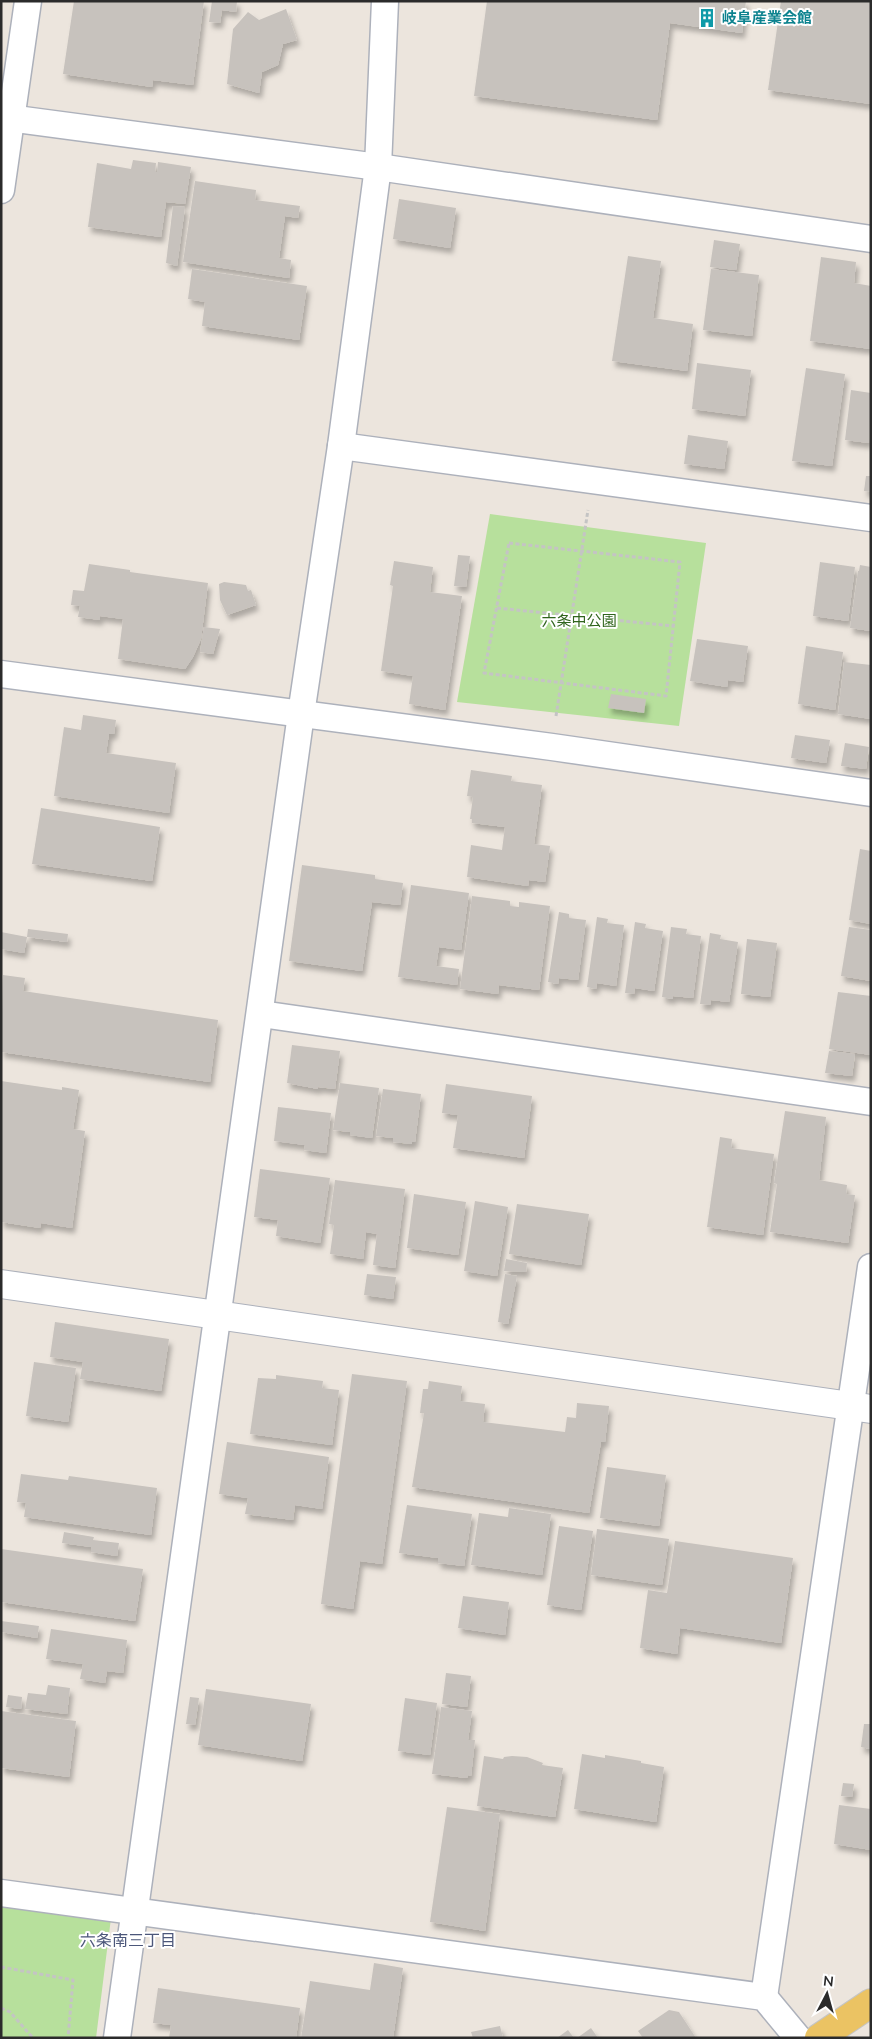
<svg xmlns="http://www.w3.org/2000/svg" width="872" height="2039" viewBox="0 0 872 2039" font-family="'Nunito Sans','Noto Sans JP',sans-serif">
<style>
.green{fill:#b7e09c}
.building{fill:#c7c2bd;filter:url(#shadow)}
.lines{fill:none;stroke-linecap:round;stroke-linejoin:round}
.street-casing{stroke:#adb1bb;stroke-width:29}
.secondary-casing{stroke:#adb1bb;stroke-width:30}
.primary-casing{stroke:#c4c4c4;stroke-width:30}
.path{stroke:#c4c4c4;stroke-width:3;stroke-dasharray:4 2.5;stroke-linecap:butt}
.street{stroke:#fff;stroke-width:26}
.secondary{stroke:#fff;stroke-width:28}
.primary{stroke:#ebc363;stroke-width:28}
.labels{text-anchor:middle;stroke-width:4;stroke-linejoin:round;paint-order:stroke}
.culture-label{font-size:15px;font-weight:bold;fill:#0d838f;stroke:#fff;text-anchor:start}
.park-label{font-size:15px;fill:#30651d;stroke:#fff}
.neighbourhood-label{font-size:16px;fill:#4c577a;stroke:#fff}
</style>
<defs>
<filter id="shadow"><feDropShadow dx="3" dy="5.5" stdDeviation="2.5" flood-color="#0004"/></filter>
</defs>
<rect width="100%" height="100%" fill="#ece5dd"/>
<g class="green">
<polygon points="490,514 706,543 679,726 457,702"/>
<polygon points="1,1895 112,1910 96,2038 1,2038"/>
</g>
<g class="building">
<polygon points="74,1 204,1 193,85 153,80 152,87 63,74"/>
<polygon points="212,1 237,1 236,12 222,10 220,23 209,22"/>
<polygon points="487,1 746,1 742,33 670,23 657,120 474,96"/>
<polygon points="781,1 871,1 871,104 768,90"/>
<polygon points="286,9 297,40 283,44 278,65 262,72 259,93 227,84 233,29 248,12 259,20"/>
<polygon points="133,160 156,163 155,172 157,172 158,162 191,167 185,204 166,202 161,237 88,227 97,163 131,169"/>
<polygon points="195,181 256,190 255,200 300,206 298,218 285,216 279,258 291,260 289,278 183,262"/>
<polygon points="399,199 456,208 450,248 393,239"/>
<polygon points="173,206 185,207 177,266 166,263"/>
<polygon points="714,240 740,244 736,270 710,267"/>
<polygon points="628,256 661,261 653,318 693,324 687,371 612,361"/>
<polygon points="821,257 856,262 854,283 871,286 871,349 810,341"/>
<polygon points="192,269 307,286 299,340 202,326 205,302 188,299"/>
<polygon points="711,269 759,275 752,336 703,330"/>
<polygon points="697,363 751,370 745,416 692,409"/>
<polygon points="806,368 845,374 832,466 792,461"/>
<polygon points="851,390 871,393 869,443 845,440"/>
<polygon points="688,435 728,441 724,469 684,464"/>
<polygon points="866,476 871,476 871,492 864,491"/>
<polygon points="458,555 470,556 466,587 454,586"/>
<polygon points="394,561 433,567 430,592 462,596 445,710 409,704 413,676 381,671 393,586 390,585"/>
<polygon points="820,562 855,567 848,621 813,616"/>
<polygon points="89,564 130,570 130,572 208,583 201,639 193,657 185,669 118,659 123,619 100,616 100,620 78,617 80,606 71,605 73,590 84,591"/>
<polygon points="860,565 871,567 871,631 850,628 858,571 859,571"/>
<polygon points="224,582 246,585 248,591 251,590 256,605 227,615 220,600 219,584"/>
<polygon points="204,627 220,629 213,654 200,652"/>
<polygon points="697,639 748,646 743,682 728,680 727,687 690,681"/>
<polygon points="806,646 843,652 835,710 798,704"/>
<polygon points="844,662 871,665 871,719 838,714"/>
<polygon points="611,694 646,699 644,713 608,708"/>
<polygon points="83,715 116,720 114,734 109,734 106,753 176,763 169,813 54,796 64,727 81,730"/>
<polygon points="795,735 830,740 826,763 791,758"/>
<polygon points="845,743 869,747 866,769 841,766"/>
<polygon points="471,770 512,776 511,781 542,785 534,844 550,846 545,882 529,880 528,886 467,877 471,845 502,850 505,827 472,823 472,819 470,819 473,797 467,796"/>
<polygon points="41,808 160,827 152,881 32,864"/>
<polygon points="860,849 871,851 871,924 849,920"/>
<polygon points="302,865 375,875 375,879 403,883 400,905 372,902 362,971 289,961"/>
<polygon points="411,885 469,893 461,950 439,947 436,966 459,969 457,985 398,977"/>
<polygon points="472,896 510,901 510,906 519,907 519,902 550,906 539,990 499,985 498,994 460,989"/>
<polygon points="559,912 569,914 569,918 586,920 578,980 559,978 558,984 548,982"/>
<polygon points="597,917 608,919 607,923 624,925 616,986 597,983 596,989 587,987"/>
<polygon points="635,922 646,924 645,928 663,931 654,991 635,988 634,994 625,993"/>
<polygon points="671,927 687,929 686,934 701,936 693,998 673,996 673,999 662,997"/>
<polygon points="849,927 871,930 871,981 841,976"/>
<polygon points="28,929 68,934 67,942 27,937"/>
<polygon points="1,932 27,937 24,953 1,949"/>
<polygon points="710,933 721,935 720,939 738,942 729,1002 711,1000 710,1005 700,1004"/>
<polygon points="747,939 777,943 770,997 741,994"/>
<polygon points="3,975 25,978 23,991 218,1020 210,1082 1,1052"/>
<polygon points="838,992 871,996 871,1055 829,1049"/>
<polygon points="292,1045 340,1051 335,1089 318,1087 318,1089 287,1083"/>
<polygon points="829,1051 855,1054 852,1076 825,1073"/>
<polygon points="1,1081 62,1090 62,1087 79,1090 73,1129 85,1131 72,1228 41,1223 40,1228 1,1222"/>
<polygon points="340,1083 379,1088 372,1138 350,1135 350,1132 333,1130"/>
<polygon points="446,1084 532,1096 524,1158 453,1148 458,1115 442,1113"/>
<polygon points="383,1089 421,1094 415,1142 412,1142 412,1144 393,1142 393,1138 376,1136"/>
<polygon points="278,1107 331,1113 326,1153 304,1150 305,1145 274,1141"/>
<polygon points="785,1111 826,1117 819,1180 847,1185 846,1194 855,1195 848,1243 770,1232 777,1184 774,1183"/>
<polygon points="720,1137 732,1139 731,1148 774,1154 763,1235 707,1227"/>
<polygon points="260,1169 330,1178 320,1243 276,1236 278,1220 254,1217"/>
<polygon points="335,1180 405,1189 395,1268 373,1265 377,1234 366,1232 363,1259 330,1254 334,1225 329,1224"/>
<polygon points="414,1194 466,1202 458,1255 407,1248"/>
<polygon points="475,1201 508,1207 497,1276 464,1271"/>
<polygon points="517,1204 589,1214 581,1265 509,1254"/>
<polygon points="506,1259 527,1263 526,1272 504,1271"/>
<polygon points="367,1274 396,1277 393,1299 364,1295"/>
<polygon points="505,1274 517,1276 508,1324 498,1322"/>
<polygon points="55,1322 169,1339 161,1391 80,1379 83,1362 50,1357"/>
<polygon points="34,1362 76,1368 68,1422 26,1416"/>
<polygon points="352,1374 407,1381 382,1564 360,1561 353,1609 321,1604"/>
<polygon points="276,1375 323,1381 322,1388 339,1390 332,1445 250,1434 258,1378 276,1379"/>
<polygon points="429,1381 462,1386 460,1401 485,1404 483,1422 565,1432 567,1417 576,1418 577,1403 609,1406 605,1442 601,1442 589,1513 412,1487 424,1413 420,1413 423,1389 428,1389"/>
<polygon points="227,1442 329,1457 322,1509 295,1505 293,1520 245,1514 248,1498 219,1494"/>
<polygon points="607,1467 666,1475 659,1526 600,1518"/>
<polygon points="21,1474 68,1480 69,1476 157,1488 151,1535 24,1517 26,1503 17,1502"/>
<polygon points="407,1505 472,1514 464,1566 438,1563 438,1558 399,1553"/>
<polygon points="509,1508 551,1514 542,1575 471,1565 479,1513 508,1517"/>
<polygon points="559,1526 593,1531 581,1610 547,1605"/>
<polygon points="597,1529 669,1539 662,1585 591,1575"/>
<polygon points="64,1532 94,1537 93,1540 119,1543 117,1556 91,1552 91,1547 62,1543"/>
<polygon points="675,1541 793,1558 781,1643 680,1628 677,1654 640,1648 648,1590 667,1593"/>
<polygon points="1,1549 143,1569 135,1621 1,1602"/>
<polygon points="463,1596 509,1602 505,1635 458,1628"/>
<polygon points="1,1621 39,1626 37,1638 1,1632"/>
<polygon points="51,1629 127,1640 123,1673 107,1671 105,1683 80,1679 83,1664 46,1659"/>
<polygon points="446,1673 471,1676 467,1707 442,1704"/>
<polygon points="48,1685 70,1688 67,1714 25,1709 28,1693 46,1695"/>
<polygon points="206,1689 311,1704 302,1761 198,1745"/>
<polygon points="8,1695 22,1697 21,1709 6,1707"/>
<polygon points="190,1697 199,1698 195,1725 186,1724"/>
<polygon points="405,1698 437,1703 430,1755 398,1751"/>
<polygon points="441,1707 472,1711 468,1740 475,1740 471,1776 468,1775 467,1778 432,1774"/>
<polygon points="1,1711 76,1721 69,1777 1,1768"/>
<polygon points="864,1724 871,1724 871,1749 861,1747"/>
<polygon points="582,1754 605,1758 605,1755 641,1761 641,1763 664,1767 656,1822 574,1809"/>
<polygon points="484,1756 503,1759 504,1757 512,1756 527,1757 543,1763 542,1765 563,1768 555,1817 477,1806"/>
<polygon points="843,1783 854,1784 852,1797 841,1796"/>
<polygon points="839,1805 871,1809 871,1850 834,1844"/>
<polygon points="447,1807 500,1814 485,1931 430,1922"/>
<polygon points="374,1963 403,1968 393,2038 301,2038 310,1981 370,1990"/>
<polygon points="158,1988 300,2008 296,2038 169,2038 171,2025 153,2023"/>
<polygon points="669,2010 679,2012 696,2038 643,2038 638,2031"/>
<polygon points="500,2026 503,2038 473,2038 471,2032"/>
<polygon points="591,2028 598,2038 577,2038"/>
<polygon points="568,2030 574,2038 557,2038"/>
</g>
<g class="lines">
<g class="street-casing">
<g id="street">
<polyline points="1,117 378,167 871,239"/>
<polyline points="1,190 28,1"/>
<polyline points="341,446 871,518"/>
<polyline points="1,674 552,747 871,793"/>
<polyline points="261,1014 871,1102"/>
<polyline points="1,1893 764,1997 798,2038"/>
<polyline points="764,1997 871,1267"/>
<polyline points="117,2038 301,714 341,446 378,167 385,1"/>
</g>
</g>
<g class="secondary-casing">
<polyline id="secondary" points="1,1284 871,1409"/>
</g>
<g class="primary-casing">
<polyline id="primary" points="819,2038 871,2003"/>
</g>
<g class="path">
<polygon points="509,543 680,562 666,696 484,673"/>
<polyline points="497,608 673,626"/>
<polyline points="556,716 588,510"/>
<polyline points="1,1967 73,1980 68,2038"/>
<polyline points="1,2008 10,2012 33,2038"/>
</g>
<use href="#street" class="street"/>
<use href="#secondary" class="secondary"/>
<use href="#primary" class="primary"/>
</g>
<defs>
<g id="building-bare" transform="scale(1.5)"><path d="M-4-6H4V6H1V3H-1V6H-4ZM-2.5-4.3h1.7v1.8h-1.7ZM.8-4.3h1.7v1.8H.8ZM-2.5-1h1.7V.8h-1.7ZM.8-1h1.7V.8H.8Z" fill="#0f9aa8" stroke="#fff" stroke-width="2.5" paint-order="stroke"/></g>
</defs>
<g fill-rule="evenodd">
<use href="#building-bare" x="707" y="18"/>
</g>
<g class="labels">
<g class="culture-label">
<text x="722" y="23">岐阜産業会館</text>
</g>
<g class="park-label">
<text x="579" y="626">六条中公園</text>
</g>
<g class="neighbourhood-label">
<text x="128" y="1946">六条南三丁目</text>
</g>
</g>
<rect width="872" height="2039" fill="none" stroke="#2b2b2b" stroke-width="5"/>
<g transform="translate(827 1994) rotate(6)" stroke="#ffffff" stroke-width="4" paint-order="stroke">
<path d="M0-4L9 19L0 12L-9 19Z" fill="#2b2b2b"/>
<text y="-8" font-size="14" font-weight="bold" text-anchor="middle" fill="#2b2b2b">N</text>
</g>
</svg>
